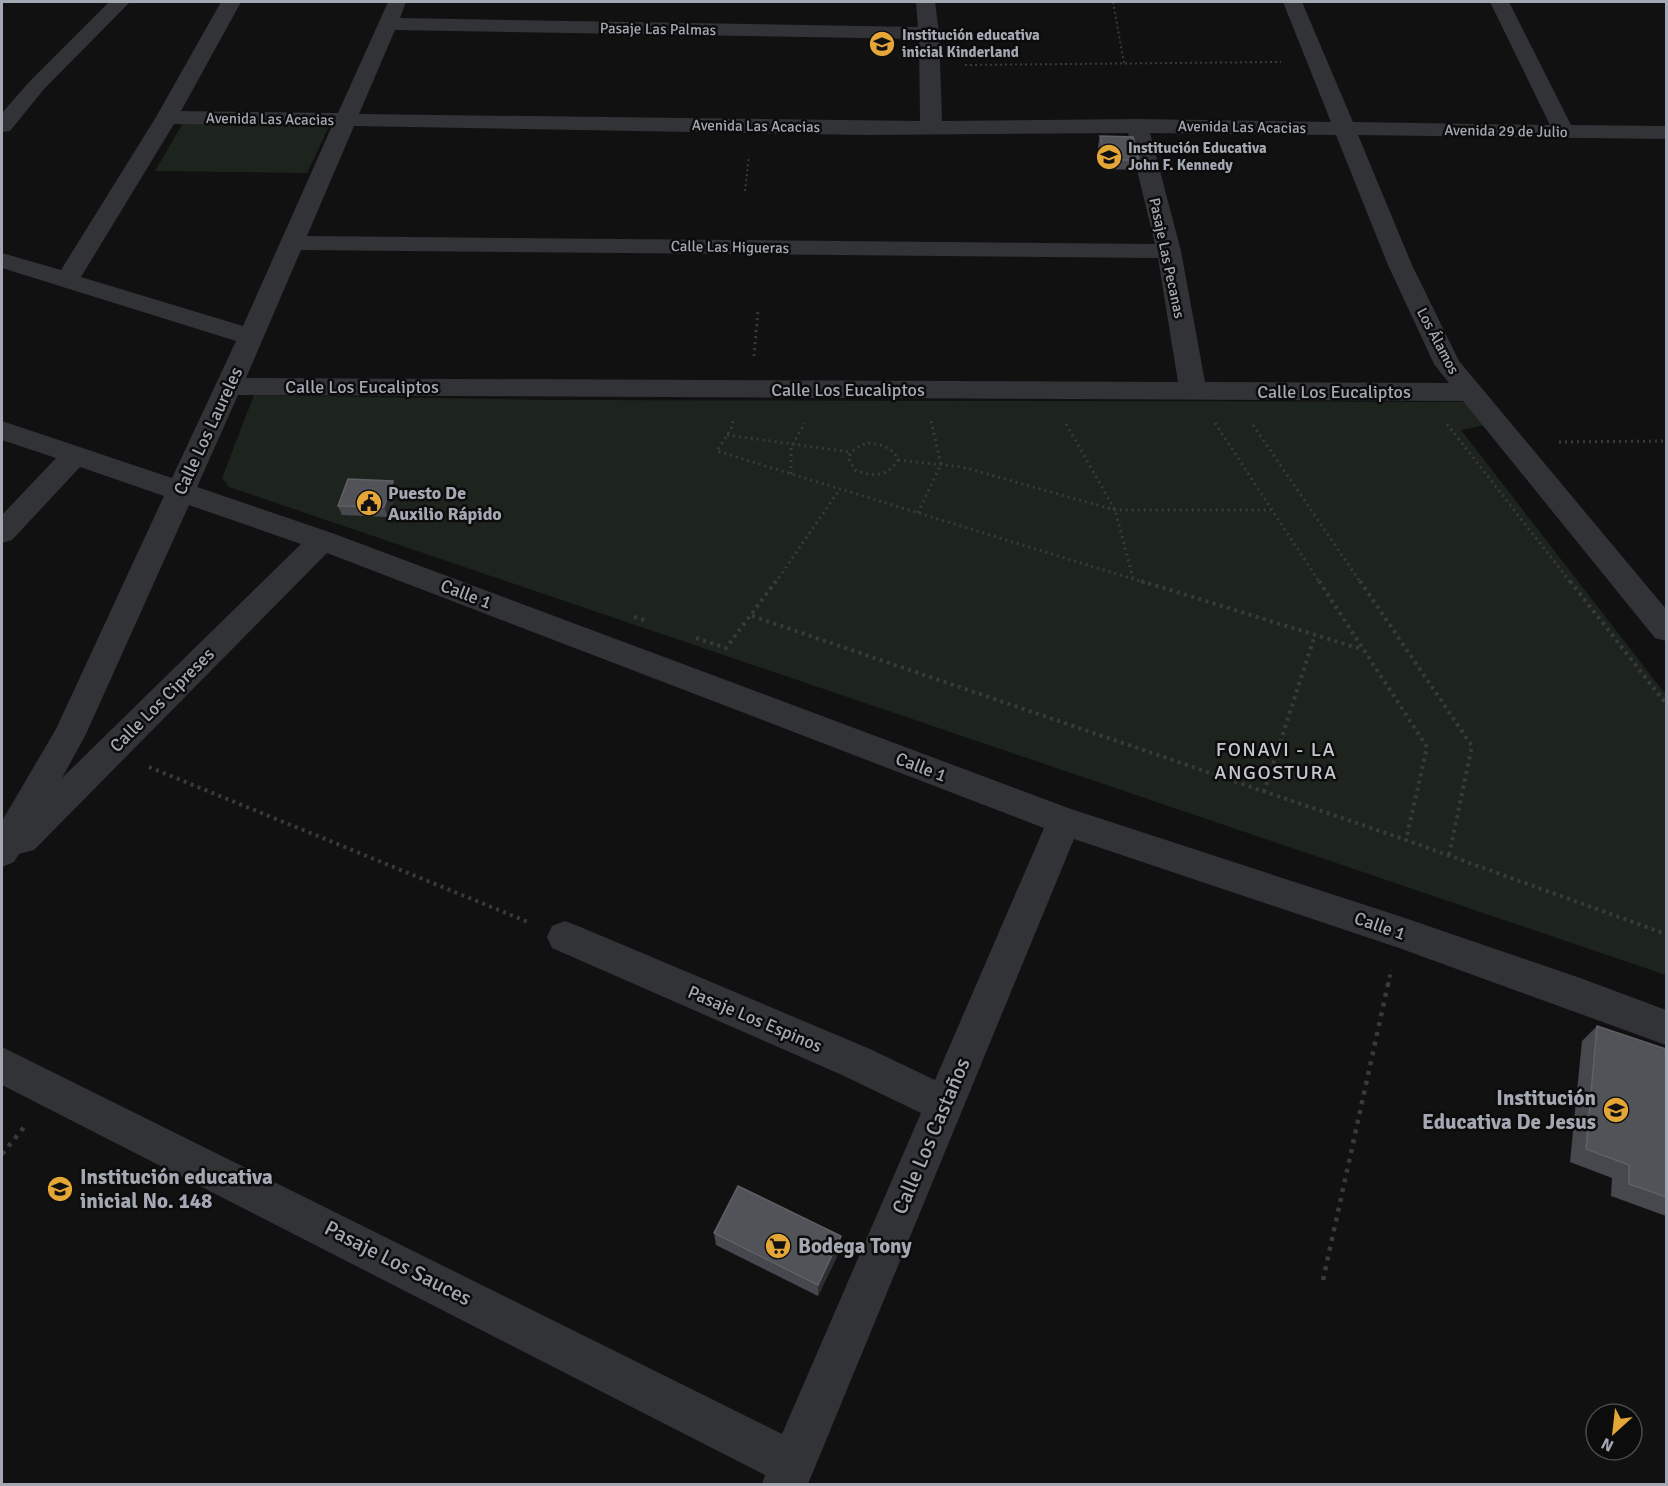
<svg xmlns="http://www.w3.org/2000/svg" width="1668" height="1486" viewBox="0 0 1668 1486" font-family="Signika,sans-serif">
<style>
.green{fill:#1d241e}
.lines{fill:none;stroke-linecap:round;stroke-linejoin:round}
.path-far3{stroke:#383a3e;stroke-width:2;stroke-dasharray:2 3;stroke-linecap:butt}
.path-far2{stroke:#383a3e;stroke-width:3;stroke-dasharray:2 4;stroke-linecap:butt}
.path-far1{stroke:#383a3e;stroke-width:4;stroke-dasharray:3 4.5;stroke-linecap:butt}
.path{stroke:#383a3e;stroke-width:4.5;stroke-dasharray:4 6;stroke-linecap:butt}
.minor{fill:#323337;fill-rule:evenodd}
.wall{fill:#47484d}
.shaded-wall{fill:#2d2e31}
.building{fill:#515358;stroke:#5e6066;stroke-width:1.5}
.labels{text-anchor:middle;stroke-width:5;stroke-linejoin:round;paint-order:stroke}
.far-street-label{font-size:15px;fill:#a3a8b2;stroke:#0c0c0d}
.far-poi-label{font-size:15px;font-weight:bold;fill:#a3a8b2;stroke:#0c0c0d;text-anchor:start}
.street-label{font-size:18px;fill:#a3a8b2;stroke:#0c0c0d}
.poi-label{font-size:18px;font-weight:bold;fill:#a3a8b2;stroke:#0c0c0d;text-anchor:start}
.neighbourhood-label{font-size:20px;letter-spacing:1.5px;fill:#c4c7ce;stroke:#0c0c0d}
.near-poi-label{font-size:21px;font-weight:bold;fill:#a3a8b2;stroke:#0c0c0d;text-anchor:start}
.near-street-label{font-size:21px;fill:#a3a8b2;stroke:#0c0c0d}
</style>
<rect width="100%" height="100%" fill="#111112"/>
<g class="green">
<polygon points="184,121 330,124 307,173 155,171"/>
<polygon points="254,395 549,400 1466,402 1485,425 1461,430 1666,695 1666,975 229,487 222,478"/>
</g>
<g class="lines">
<g class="path-far3">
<polyline points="1113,2 1124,63"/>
<polyline points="965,65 1281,62"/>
<polyline points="745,191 749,156"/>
</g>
<g class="path-far2">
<polyline points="754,356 758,311"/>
<polyline points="733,421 732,427 717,451 1146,583"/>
<polyline points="1215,423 1320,583"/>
<polyline points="1066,424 1115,510 1133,578"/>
<polyline points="1447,424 1571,583"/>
<polyline points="1253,425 1361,583"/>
<polyline points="727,435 850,452"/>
<polyline points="1559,442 1666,441"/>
<path d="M868 443C882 444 892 447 898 460 888 477 872 477 855 470L848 458C852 449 859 446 868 443Z"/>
<polyline points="898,460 962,467 1115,510 1271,510"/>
<polyline points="791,474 791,447 805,423"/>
<polyline points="918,513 941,464 931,421"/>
<polyline points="775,583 840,489"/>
</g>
<g class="path-far1">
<polyline points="1141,581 1361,649"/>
<polyline points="1319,581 1427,747 1406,840"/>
<polyline points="1360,581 1472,746 1449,855"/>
<polyline points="1570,581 1666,704"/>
<polyline points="752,616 1406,840 1666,934"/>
<polyline points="634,617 644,620"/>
<polyline points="696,638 726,648 776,581"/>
<polyline points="149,767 528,922"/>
<polyline points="1264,792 1315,635"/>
<polyline points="1388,985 1391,970"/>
</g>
<g class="path">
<polyline points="2,1154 26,1125"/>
<polyline points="1323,1280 1388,984"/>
</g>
<g class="minor">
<polygon points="109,2 130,2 44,89 10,131 2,132 2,113 30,81"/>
<path d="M221 2H241L181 111 338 113 388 2H406L400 18 918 27 916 2H935L939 33 942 121 1137 119 1331 122 1283 2H1302L1353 122 1550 125 1490 2H1509L1571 125 1666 126V139L1358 135 1412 265 1459 361 1666 609V641L1655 638 1463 401 238 395 197 487 332 533 1071 809 1399 916 1583 979 1666 1010V1045L1399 948 1074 839 808 1484H762L765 1475 2 1085V1047L782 1434 921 1113 842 1075 552 948 547 937 552 926 565 921 578 926 870 1049 935 1080 1044 828 327 553 34 850 19 854 14 862 2 867V821L56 729 164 496 80 467 12 540 2 543V515L56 458 2 440V421L172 478 236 341 2 268V253L61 270 156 117ZM395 30 919 39 920 121 359 114ZM174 124 332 126 243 326 81 277ZM354 126 867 135 1128 133 1155 244 307 236ZM1150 133 1336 135 1388 265 1434 364 1449 383 1205 382 1181 251ZM301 250 1158 258 1178 382 246 378ZM189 505 301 544 62 778 86 734Z"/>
</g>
</g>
<g class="wall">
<polygon points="1100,136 1139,160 1138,170 1103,169 1098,146"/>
<polygon points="397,490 388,517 342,515 338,506"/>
<polygon points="1597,1026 1666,1049 1666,1216 1611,1196 1612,1178 1570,1162 1582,1041"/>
<polygon points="714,1233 841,1248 818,1296 716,1245"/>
</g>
<g class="shaded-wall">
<polygon points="393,481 397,490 388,517 384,507"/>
<polygon points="841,1236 841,1248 818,1296 818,1285"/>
</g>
<g class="building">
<polygon points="1100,136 1133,137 1139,160 1105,160"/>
<polygon points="348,479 393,481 384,507 338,506"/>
<polygon points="1597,1026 1666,1049 1666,1197 1629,1184 1629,1165 1586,1149"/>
<polygon points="738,1186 841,1236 818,1285 714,1233"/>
</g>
<defs>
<g id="school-disc" transform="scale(1.35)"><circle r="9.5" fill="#e4a637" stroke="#0c0c0d"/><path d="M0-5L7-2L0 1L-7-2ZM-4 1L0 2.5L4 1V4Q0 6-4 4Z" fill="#111"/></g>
<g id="civic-disc" transform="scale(1.35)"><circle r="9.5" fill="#e4a637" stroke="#0c0c0d"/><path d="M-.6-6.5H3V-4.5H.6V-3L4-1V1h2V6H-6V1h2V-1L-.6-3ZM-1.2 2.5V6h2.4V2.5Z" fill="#111"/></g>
<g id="supermarket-disc" transform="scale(1.35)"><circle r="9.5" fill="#e4a637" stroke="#0c0c0d"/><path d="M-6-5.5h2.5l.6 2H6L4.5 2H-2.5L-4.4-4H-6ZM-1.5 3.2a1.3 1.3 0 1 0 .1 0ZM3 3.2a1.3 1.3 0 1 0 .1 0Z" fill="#111"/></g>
</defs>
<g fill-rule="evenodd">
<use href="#school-disc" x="882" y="44"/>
<use href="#school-disc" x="1109" y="157"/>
<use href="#civic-disc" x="369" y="503"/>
<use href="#school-disc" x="1616" y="1110"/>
<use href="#school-disc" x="60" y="1189"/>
<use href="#supermarket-disc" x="778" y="1246"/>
</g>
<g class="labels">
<g class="far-street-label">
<text transform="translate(658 29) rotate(1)" y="5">Pasaje Las Palmas</text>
<text transform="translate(270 119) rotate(1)" y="5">Avenida Las Acacias</text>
<text transform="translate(756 126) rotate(1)" y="5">Avenida Las Acacias</text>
<text transform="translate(1242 127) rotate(1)" y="5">Avenida Las Acacias</text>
<text transform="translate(1506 131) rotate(1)" y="5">Avenida 29 de Julio</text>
<text transform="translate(730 247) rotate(1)" y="5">Calle Las Higueras</text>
<text transform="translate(1167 258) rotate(78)" y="5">Pasaje Las Pecanas</text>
<text transform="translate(1438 341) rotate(62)" y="5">Los Álamos</text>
</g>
<g class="far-poi-label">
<text x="902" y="40">Institución educativa<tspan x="902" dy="17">inicial Kinderland</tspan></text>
<text x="1128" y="153">Institución Educativa<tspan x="1128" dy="17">John F. Kennedy</tspan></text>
</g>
<g class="street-label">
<text x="362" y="393">Calle Los Eucaliptos</text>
<text x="848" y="396">Calle Los Eucaliptos</text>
<text x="1334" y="398">Calle Los Eucaliptos</text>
<text transform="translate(208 431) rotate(-65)" y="6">Calle Los Laureles</text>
<text transform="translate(466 594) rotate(21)" y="6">Calle 1</text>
<text transform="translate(162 700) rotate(-45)" y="6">Calle Los Cipreses</text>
<text transform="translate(921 767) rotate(21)" y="6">Calle 1</text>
<text transform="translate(1380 926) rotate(19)" y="6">Calle 1</text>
<text transform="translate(755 1019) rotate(23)" y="6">Pasaje Los Espinos</text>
</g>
<g class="poi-label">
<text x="388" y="499">Puesto De<tspan x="388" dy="21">Auxilio Rápido</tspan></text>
</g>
<g class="neighbourhood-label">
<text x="1276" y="756">FONAVI - LA<tspan x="1276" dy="23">ANGOSTURA</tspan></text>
</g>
<g class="near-poi-label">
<text x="1596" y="1105" text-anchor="end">Institución<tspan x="1596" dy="24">Educativa De Jesus</tspan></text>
<text x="80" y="1184">Institución educativa<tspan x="80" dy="24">inicial No. 148</tspan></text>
<text x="798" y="1253">Bodega Tony</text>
</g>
<g class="near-street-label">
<text transform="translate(931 1136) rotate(-67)" y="7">Calle Los Castaños</text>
<text transform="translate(398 1263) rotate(27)" y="7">Pasaje Los Sauces</text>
</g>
</g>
<rect width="1668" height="1486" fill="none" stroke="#a3a8b2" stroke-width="6"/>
<g transform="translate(1614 1432) rotate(207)"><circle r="28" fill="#0c0c0d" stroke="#484a4f" stroke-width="1.5"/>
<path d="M0-4.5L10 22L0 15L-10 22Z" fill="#e4a637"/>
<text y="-9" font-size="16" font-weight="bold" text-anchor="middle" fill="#a3a8b2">N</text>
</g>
</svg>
